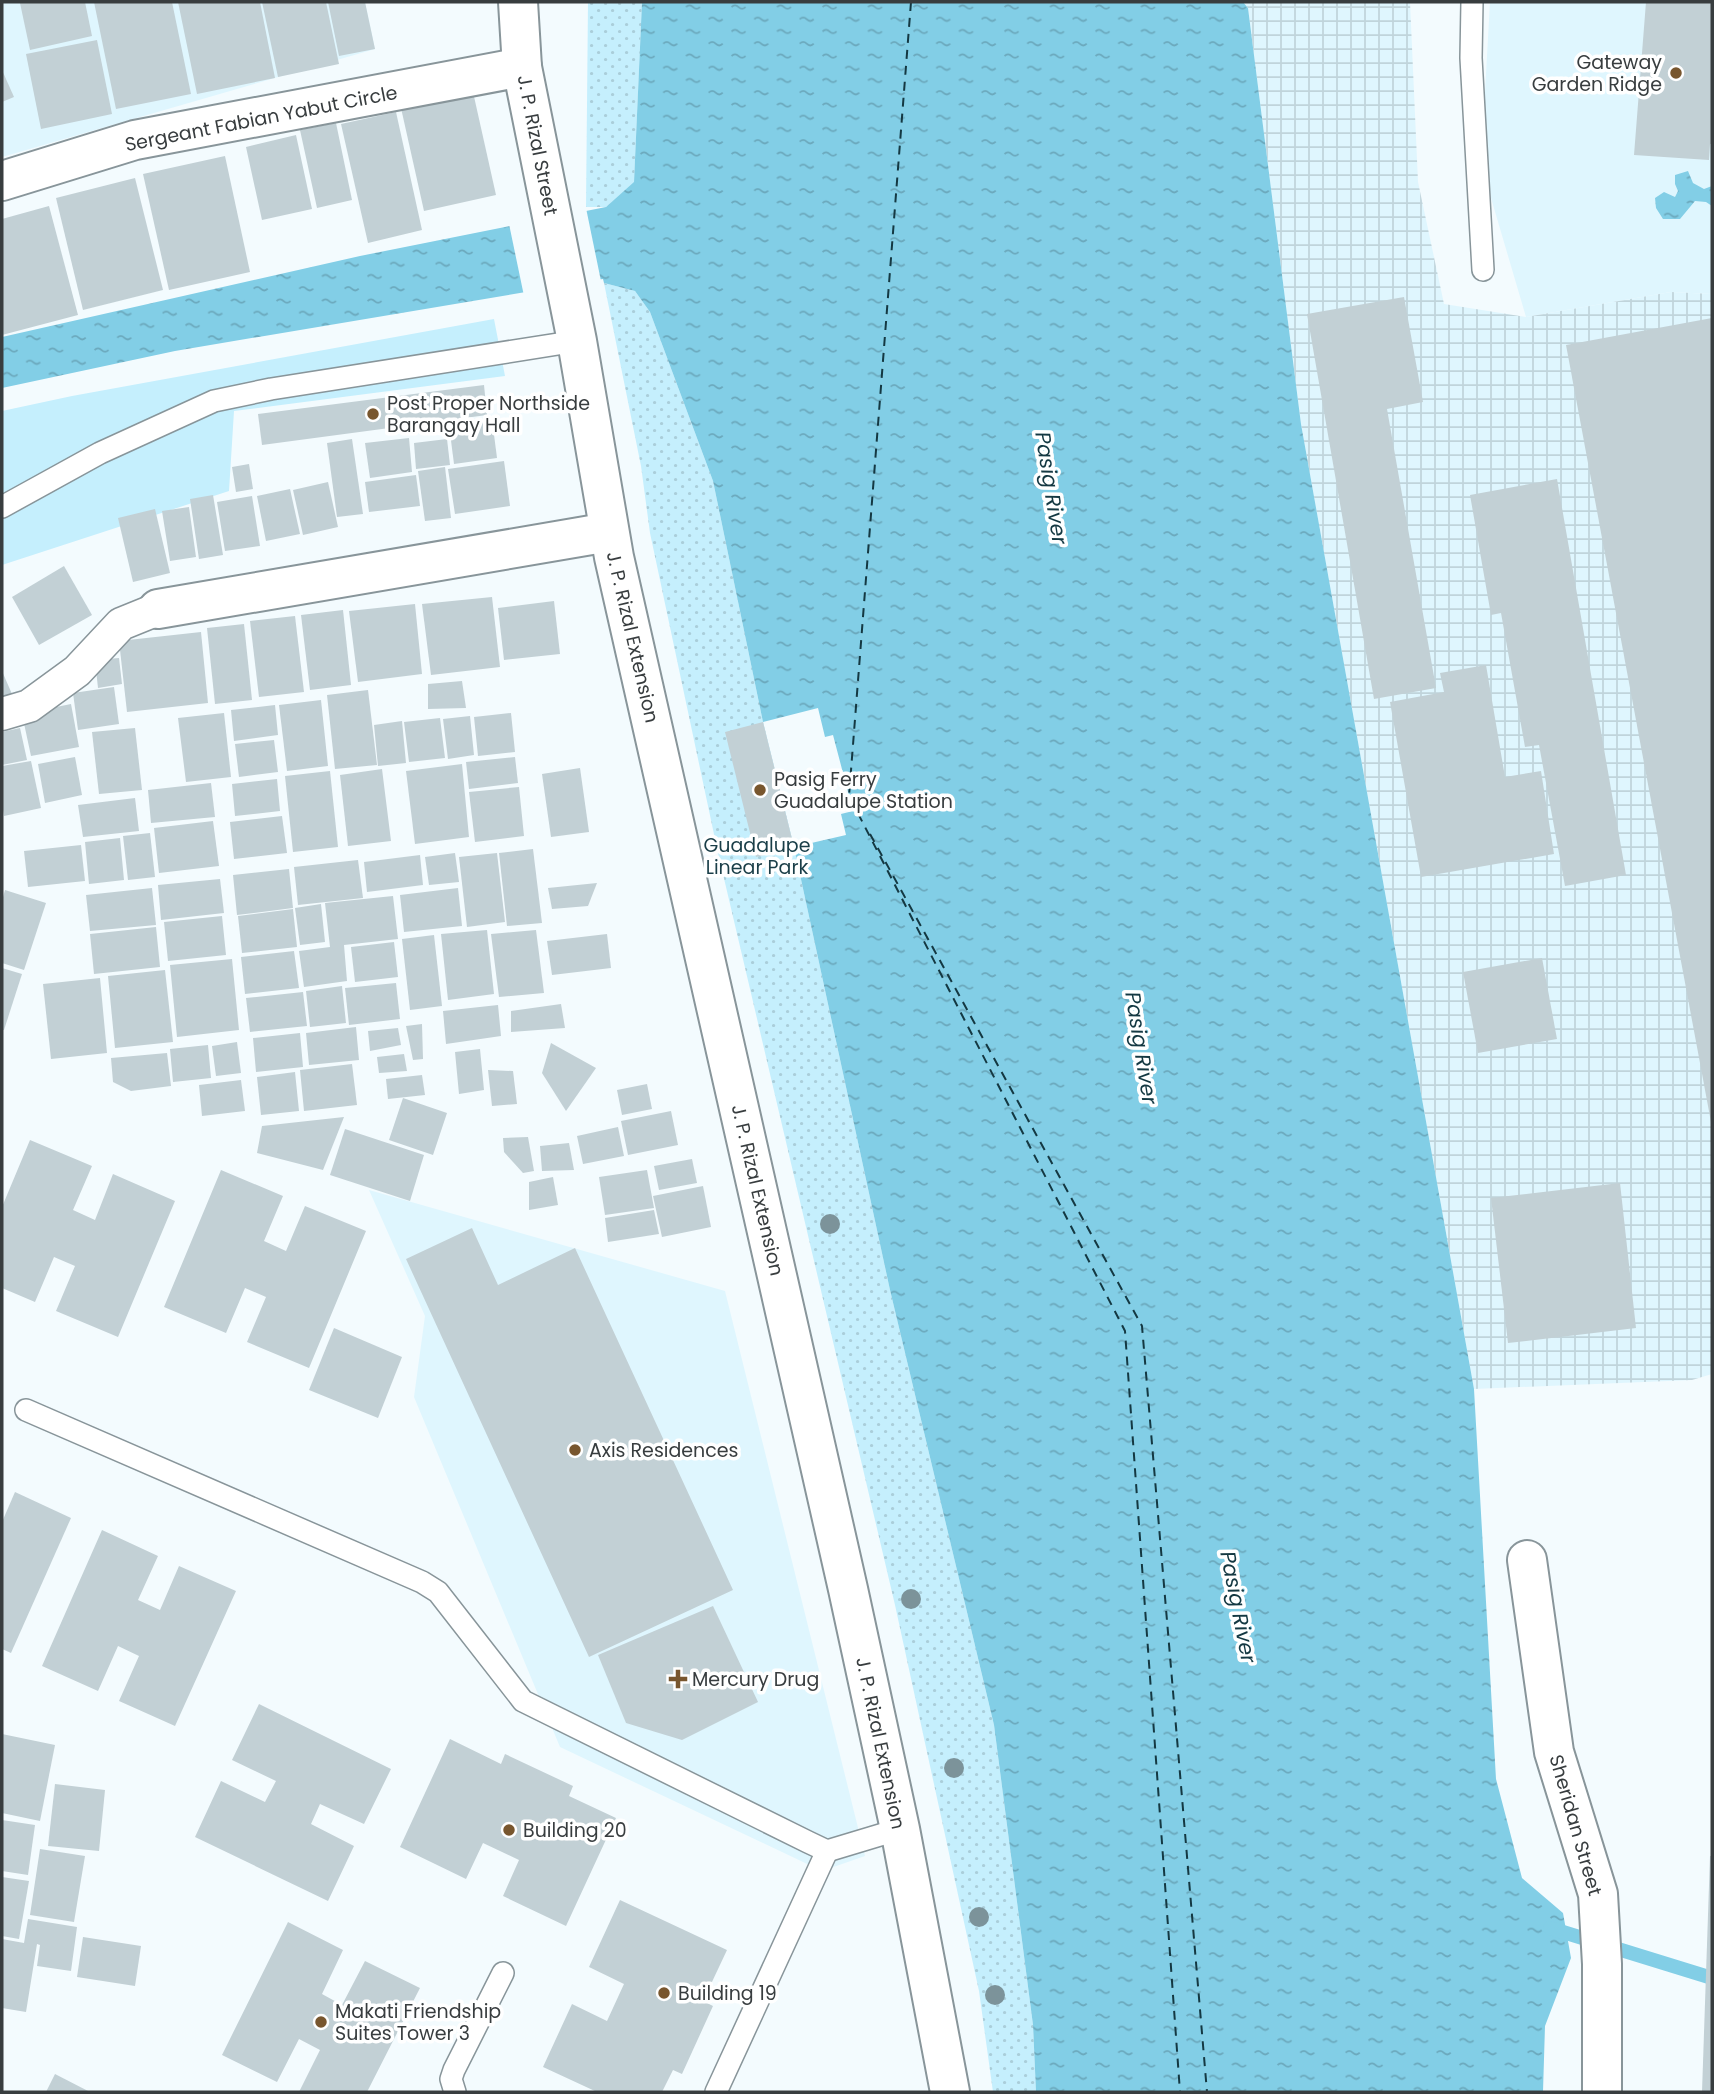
<svg xmlns="http://www.w3.org/2000/svg" width="1714" height="2094" viewBox="0 0 1714 2094" font-family="Poppins,sans-serif">
<style>
.built{fill:#dff6fe}
.industrial{fill:url(#industrial-grid)}
.green{fill:#c5effd}
.park{fill:url(#park-dots)}
.water{fill:url(#water-ripples)}
.pier{fill:#f3fbfe}
.lines{fill:none;stroke-linecap:round;stroke-linejoin:round}
.stream{stroke:#82cee6;stroke-width:14}
.ferry{stroke:#143842;stroke-width:2;stroke-dasharray:9 7;stroke-linecap:butt}
.building{fill:#c2d0d5}
.service-casing{stroke:#88959a;stroke-width:24}
.pedestrian-casing{stroke:#88959a;stroke-width:35}
.minor-casing{stroke:#88959a;stroke-width:42}
.tertiary-casing{stroke:#88959a;stroke-width:42}
.secondary-casing{stroke:#88959a;stroke-width:42}
.service{stroke:#fff;stroke-width:21}
.pedestrian{stroke:#fff;stroke-width:32}
.minor{stroke:#fff;stroke-width:38}
.tertiary{stroke:#fff;stroke-width:38}
.secondary{stroke:#fff;stroke-width:38}
.tree{fill:#7c939a}
.poi-dot{fill:#78562e;stroke:#fff;stroke-width:2.5}
.labels{text-anchor:middle;stroke-width:7;stroke-linejoin:round;paint-order:stroke}
.poi-label{font-size:19px;fill:#383d3f;stroke:#fff;text-anchor:start}
.street-label{font-size:19px;fill:#383d3f;stroke:#fff}
.park-label{font-size:19px;fill:#1a3e48;stroke:#fff}
.water-label{font-size:21px;font-style:italic;fill:#143842;stroke:#fff}
</style>
<defs>
<pattern id="industrial-grid" width="8" height="8" patternUnits="userSpaceOnUse" patternTransform="scale(1.75)"><rect width="8" height="8" fill="#dff6fe"/><path d="M0 4h8M4 0v8" fill="none" stroke="#c0d4db"/></pattern>
<pattern id="park-dots" width="8" height="8" patternUnits="userSpaceOnUse" patternTransform="scale(1.75)"><rect width="8" height="8" fill="#c5effd"/><path d="M2 2h.1M6 6h.1" fill="none" stroke="#aaceda" stroke-width="1.8" stroke-linecap="round"/></pattern>
<pattern id="water-ripples" width="26" height="14" patternUnits="userSpaceOnUse" patternTransform="scale(1.75)"><rect width="26" height="14" fill="#82cee6"/><path d="M2 4q2-2 4 0t4 0M15 11q2-2 4 0t4 0" fill="none" stroke="#6ba8bc"/></pattern>
</defs>
<rect width="100%" height="100%" fill="#f3fbfe"/>
<g class="built">
<polygon points="2,2 365,2 375,49 2,157"/>
<polygon points="1490,2 1712,2 1712,294 1671,292 1526,317 1481,164"/>
<polygon points="369,1190 725,1291 865,1856 822,1871 560,1747 414,1397 425,1316"/>
</g>
<polygon class="industrial" points="1243,2 1410,2 1418,182 1444,304 1526,317 1671,292 1712,294 1712,1374 1692,1380 1474,1389 1301,424 1248,8"/>
<polygon class="green" points="494,319 505,376 234,411 229,491 2,565 2,411 72,396"/>
<g class="park">
<polygon points="588,2 642,2 634,183 606,207 586,207"/>
<polygon points="604,283 635,291 650,312 713,481 763,722 794,847 890,1290 994,1725 1033,2025 1036,2092 993,2092 979,1991 895,1605 718,853 650,533 641,466"/>
</g>
<g class="water">
<polygon points="642,2 1243,2 1248,8 1301,424 1474,1389 1496,1779 1522,1878 1563,1913 1571,1958 1545,2026 1543,2092 1036,2092 1033,2025 994,1725 890,1290 794,847 763,722 713,481 650,312 635,291 604,283 603,279 175,351 2,388 2,337 360,256 606,207 634,182"/>
<polygon points="1688,171 1693,183 1704,189 1712,186 1712,206 1706,202 1695,201 1680,219 1663,219 1656,208 1655,198 1664,192 1675,197 1678,191 1675,184 1675,175"/>
</g>
<g class="pier">
<polygon points="586,208 601,281 524,296 509,224"/>
<polygon points="818,708 825,737 833,735 853,811 841,814 846,835 794,847 763,722"/>
</g>
<g class="lines">
<polyline class="stream" points="1550,1928 1712,1978"/>
<g class="ferry">
<polyline points="911,2 849,796 1125,1331 1180,2092"/>
<polyline points="870,834 1142,1326 1207,2092"/>
</g>
</g>
<g class="building">
<polygon points="28,2 85,2 92,36 30,50 20,3"/>
<polygon points="94,2 172,2 191,94 116,109"/>
<polygon points="178,2 260,2 275,78 197,94"/>
<polygon points="262,2 326,2 339,64 278,77"/>
<polygon points="328,2 365,2 375,49 339,56"/>
<polygon points="1646,2 1712,2 1712,144 1710,144 1709,160 1634,155"/>
<polygon points="97,40 112,114 41,129 26,54"/>
<polygon points="2,70 14,97 2,102"/>
<polygon points="473,92 496,195 424,211 401,108"/>
<polygon points="396,112 422,230 368,243 341,124"/>
<polygon points="336,123 352,200 317,208 300,130"/>
<polygon points="296,135 312,209 262,220 246,147"/>
<polygon points="225,156 250,272 169,290 143,174"/>
<polygon points="135,178 163,290 83,310 56,198"/>
<polygon points="49,206 78,315 2,335 2,219"/>
<polygon points="1404,297 1423,402 1387,409 1436,688 1374,699 1307,314"/>
<polygon points="1712,318 1712,1122 1711,1122 1566,345"/>
<polygon points="484,385 487,415 262,445 258,414"/>
<polygon points="492,419 497,458 454,464 449,425"/>
<polygon points="409,438 412,472 370,478 365,443"/>
<polygon points="352,439 363,514 337,517 327,443"/>
<polygon points="447,439 450,465 416,469 414,443"/>
<polygon points="504,461 510,506 455,514 448,469"/>
<polygon points="249,464 253,489 236,492 232,467"/>
<polygon points="445,467 451,518 425,521 418,471"/>
<polygon points="416,475 420,506 369,512 365,482"/>
<polygon points="1557,479 1626,875 1565,886 1539,745 1525,747 1501,613 1491,615 1470,495"/>
<polygon points="328,482 338,527 303,535 293,490"/>
<polygon points="290,489 300,534 266,541 257,496"/>
<polygon points="213,495 223,555 199,559 190,499"/>
<polygon points="252,496 260,546 225,551 217,502"/>
<polygon points="189,507 196,557 170,561 162,511"/>
<polygon points="155,509 170,573 133,582 118,518"/>
<polygon points="64,566 92,615 39,645 12,597"/>
<polygon points="492,597 500,667 431,675 422,604"/>
<polygon points="554,601 560,654 504,660 498,608"/>
<polygon points="415,604 422,674 358,682 349,611"/>
<polygon points="343,610 351,685 310,690 301,615"/>
<polygon points="295,616 304,692 259,697 250,621"/>
<polygon points="244,624 252,700 215,704 207,628"/>
<polygon points="201,632 208,703 127,712 119,641"/>
<polygon points="119,658 122,684 98,688 95,660"/>
<polygon points="1486,665 1505,777 1541,771 1554,854 1421,877 1390,702 1444,692 1440,673"/>
<polygon points="2,671 15,701 2,707"/>
<polygon points="462,681 466,708 428,709 428,684"/>
<polygon points="114,687 119,724 78,730 73,693"/>
<polygon points="368,690 377,765 335,769 327,695"/>
<polygon points="321,700 328,766 287,771 279,705"/>
<polygon points="71,704 79,747 31,756 22,714"/>
<polygon points="275,705 278,735 234,741 231,710"/>
<polygon points="224,713 231,777 186,782 178,718"/>
<polygon points="511,713 515,752 478,756 474,717"/>
<polygon points="470,716 474,755 448,759 443,719"/>
<polygon points="440,718 445,758 409,762 404,722"/>
<polygon points="402,721 406,763 378,766 374,725"/>
<polygon points="763,722 794,847 756,857 725,732"/>
<polygon points="20,728 27,760 2,765 2,732"/>
<polygon points="135,728 142,790 99,794 92,732"/>
<polygon points="274,740 278,772 239,777 235,744"/>
<polygon points="75,757 82,795 45,803 38,764"/>
<polygon points="515,757 518,783 469,789 466,762"/>
<polygon points="31,761 41,808 4,816 2,803 2,766"/>
<polygon points="462,764 469,837 415,844 406,771"/>
<polygon points="580,768 589,832 551,837 542,774"/>
<polygon points="382,769 391,841 348,846 340,775"/>
<polygon points="330,771 338,847 293,852 285,776"/>
<polygon points="277,779 280,811 235,816 232,784"/>
<polygon points="211,783 215,817 151,823 148,790"/>
<polygon points="519,787 524,836 475,842 469,792"/>
<polygon points="135,798 139,831 83,837 78,805"/>
<polygon points="282,816 287,853 234,859 230,822"/>
<polygon points="213,821 219,866 159,873 154,828"/>
<polygon points="150,833 155,877 128,880 123,836"/>
<polygon points="120,838 124,880 89,884 85,842"/>
<polygon points="81,845 85,881 28,887 24,851"/>
<polygon points="533,849 542,923 507,926 499,853"/>
<polygon points="455,853 459,882 429,885 425,857"/>
<polygon points="497,853 505,922 467,927 459,857"/>
<polygon points="420,855 423,885 367,892 364,862"/>
<polygon points="358,860 363,898 298,905 294,867"/>
<polygon points="289,869 293,908 237,915 233,875"/>
<polygon points="220,879 224,913 161,920 158,885"/>
<polygon points="597,883 588,906 552,909 548,888"/>
<polygon points="152,888 156,925 90,931 86,895"/>
<polygon points="458,888 462,926 404,932 400,895"/>
<polygon points="5,890 46,903 24,970 2,963 2,901"/>
<polygon points="393,896 398,939 344,945 347,981 304,987 299,951 330,947 325,903"/>
<polygon points="321,904 325,942 300,945 295,908"/>
<polygon points="293,909 297,947 242,953 238,916"/>
<polygon points="222,916 226,955 168,961 164,922"/>
<polygon points="156,927 160,967 94,974 90,934"/>
<polygon points="487,930 494,994 448,1000 441,934"/>
<polygon points="536,930 544,993 499,997 491,934"/>
<polygon points="607,934 611,968 552,975 547,941"/>
<polygon points="434,935 442,1006 410,1010 402,939"/>
<polygon points="394,942 398,977 355,982 351,947"/>
<polygon points="294,951 299,988 245,994 241,957"/>
<polygon points="1542,958 1557,1039 1478,1053 1463,972"/>
<polygon points="232,959 239,1030 177,1037 170,965"/>
<polygon points="2,968 22,974 4,1030 2,1030"/>
<polygon points="165,970 173,1042 115,1048 108,976"/>
<polygon points="100,978 107,1053 51,1059 43,984"/>
<polygon points="396,983 400,1019 349,1025 345,988"/>
<polygon points="342,986 346,1023 310,1027 306,991"/>
<polygon points="303,992 307,1026 250,1032 246,998"/>
<polygon points="561,1004 565,1028 511,1032 511,1011"/>
<polygon points="498,1005 501,1036 446,1044 443,1011"/>
<polygon points="422,1024 423,1059 413,1060 406,1026"/>
<polygon points="356,1027 359,1060 309,1065 306,1033"/>
<polygon points="398,1028 401,1045 370,1051 368,1031"/>
<polygon points="300,1033 303,1067 256,1072 253,1038"/>
<polygon points="237,1042 241,1073 216,1076 212,1046"/>
<polygon points="551,1043 596,1068 566,1111 542,1073"/>
<polygon points="208,1045 211,1078 173,1082 170,1049"/>
<polygon points="480,1049 484,1090 459,1094 455,1052"/>
<polygon points="167,1053 171,1086 131,1091 113,1082 111,1058"/>
<polygon points="404,1054 407,1071 379,1073 377,1057"/>
<polygon points="352,1064 357,1105 304,1111 300,1070"/>
<polygon points="488,1070 513,1071 517,1104 492,1106"/>
<polygon points="295,1072 299,1111 261,1115 257,1077"/>
<polygon points="422,1075 425,1095 388,1099 386,1079"/>
<polygon points="241,1080 245,1111 202,1116 199,1085"/>
<polygon points="647,1084 652,1109 622,1115 617,1090"/>
<polygon points="403,1098 447,1113 433,1155 389,1140"/>
<polygon points="671,1111 678,1145 628,1155 621,1121"/>
<polygon points="344,1117 323,1170 257,1153 262,1126"/>
<polygon points="618,1127 624,1156 583,1164 577,1136"/>
<polygon points="345,1129 424,1155 410,1201 330,1175"/>
<polygon points="528,1137 534,1171 523,1173 504,1152 503,1138"/>
<polygon points="30,1140 92,1166 73,1210 95,1220 113,1174 175,1201 118,1337 56,1311 75,1266 54,1257 35,1302 2,1288 2,1207"/>
<polygon points="569,1143 574,1170 542,1171 540,1146"/>
<polygon points="692,1159 697,1183 659,1190 654,1166"/>
<polygon points="221,1170 283,1196 264,1241 286,1251 305,1206 366,1231 309,1368 247,1342 266,1297 245,1288 226,1333 164,1307"/>
<polygon points="647,1170 654,1208 605,1215 599,1177"/>
<polygon points="553,1177 558,1205 529,1210 529,1182"/>
<polygon points="1620,1183 1636,1328 1508,1343 1491,1198"/>
<polygon points="703,1186 711,1227 662,1237 653,1196"/>
<polygon points="654,1210 659,1234 608,1242 605,1218"/>
<polygon points="472,1228 498,1285 575,1248 733,1590 589,1657 406,1259"/>
<polygon points="334,1328 402,1357 378,1418 309,1390"/>
<polygon points="15,1492 71,1518 11,1653 2,1649 2,1522"/>
<polygon points="102,1530 158,1556 138,1600 160,1610 179,1566 236,1591 175,1726 119,1701 139,1656 118,1646 98,1691 42,1666"/>
<polygon points="713,1606 758,1702 682,1740 626,1723 598,1655"/>
<polygon points="259,1704 391,1769 364,1824 320,1804 311,1824 354,1846 328,1901 195,1837 221,1781 265,1802 276,1781 232,1760"/>
<polygon points="2,1734 55,1745 40,1821 2,1813"/>
<polygon points="450,1739 501,1764 505,1754 573,1786 569,1796 616,1818 566,1926 503,1896 519,1860 483,1843 466,1879 400,1847"/>
<polygon points="55,1784 105,1790 99,1851 48,1846"/>
<polygon points="2,1820 35,1825 28,1875 2,1871"/>
<polygon points="40,1849 85,1856 74,1922 30,1915"/>
<polygon points="1710,1856 1712,1856 1712,2092 1702,2092"/>
<polygon points="2,1877 29,1881 19,1939 2,1936"/>
<polygon points="620,1900 727,1950 703,2001 713,2006 682,2074 673,2070 662,2092 597,2092 543,2067 572,2004 607,2021 624,1984 589,1967"/>
<polygon points="28,1919 77,1927 71,1971 37,1966 40,1945 37,1944 26,2012 2,2008 2,1939 24,1943"/>
<polygon points="288,1922 343,1950 322,1994 342,2005 365,1961 420,1988 367,2092 299,2092 320,2050 299,2039 277,2082 222,2055"/>
<polygon points="83,1937 141,1946 135,1986 77,1977"/>
<polygon points="55,2074 90,2092 46,2092"/>
</g>
<g class="lines">
<g class="service-casing">
<g id="service">
<polyline points="1472,2 1471,58 1483,270"/>
<polyline points="2,507 100,453 214,401 271,389 577,341"/>
<polyline points="26,1410 422,1582 438,1592 523,1701 808,1842 827,1851 900,1829"/>
<polyline points="455,2092 451,2079 454,2070 503,1973"/>
<polyline points="716,2092 827,1851"/>
</g>
</g>
<g class="pedestrian-casing">
<polyline id="pedestrian" points="2,714 29,706 77,671 121,624 158,609"/>
</g>
<g class="minor-casing">
<g id="minor">
<polyline points="158,609 609,532"/>
<polyline points="1527,1560 1554,1752 1598,1894 1602,1964 1602,2092"/>
</g>
</g>
<g class="tertiary-casing">
<polyline id="tertiary" points="2,181 135,140 522,67"/>
</g>
<g class="secondary-casing">
<polyline id="secondary" points="518,2 522,67 577,341 614,557 848,1589 900,1829 950,2092"/>
</g>
<use href="#service" class="service"/>
<use href="#pedestrian" class="pedestrian"/>
<use href="#minor" class="minor"/>
<use href="#tertiary" class="tertiary"/>
<use href="#secondary" class="secondary"/>
</g>
<g class="tree">
<circle cx="830" cy="1224" r="10"/>
<circle cx="911" cy="1599" r="10"/>
<circle cx="954" cy="1768" r="10"/>
<circle cx="979" cy="1917" r="10"/>
<circle cx="995" cy="1995" r="10"/>
</g>
<g class="poi-dot">
<circle cx="1676" cy="73" r="7"/>
<circle cx="373" cy="414" r="7"/>
<circle cx="760" cy="790" r="7"/>
<circle cx="575" cy="1450" r="7"/>
<path d="M674.5 1668.5h7v7h7v7h-7v7h-7v-7h-7v-7h7z"/>
<circle cx="509" cy="1830" r="7"/>
<circle cx="664" cy="1993" r="7"/>
<circle cx="321" cy="2022" r="7"/>
</g>
<g class="labels">
<g class="poi-label">
<text x="1662" y="69" text-anchor="end">Gateway<tspan x="1662" dy="22">Garden Ridge</tspan></text>
<text x="387" y="410">Post Proper Northside<tspan x="387" dy="22">Barangay Hall</tspan></text>
<text x="774" y="786">Pasig Ferry<tspan x="774" dy="22">Guadalupe Station</tspan></text>
<text x="589" y="1457">Axis Residences</text>
<text x="692" y="1686">Mercury Drug</text>
<text x="523" y="1837">Building 20</text>
<text x="678" y="2000">Building 19</text>
<text x="335" y="2018">Makati Friendship<tspan x="335" dy="22">Suites Tower 3</tspan></text>
</g>
<g class="street-label">
<text transform="translate(261 118) rotate(-11)" y="7">Sergeant Fabian Yabut Circle</text>
<text transform="translate(538 145) rotate(79)" y="7">J. P. Rizal Street</text>
<text transform="translate(633 637) rotate(77)" y="7">J. P. Rizal Extension</text>
<text transform="translate(758 1190) rotate(77)" y="7">J. P. Rizal Extension</text>
<text transform="translate(881 1743) rotate(78)" y="7">J. P. Rizal Extension</text>
<text transform="translate(1576 1825) rotate(74)" y="7">Sheridan Street</text>
</g>
<g class="park-label">
<text x="757" y="852">Guadalupe<tspan x="757" dy="22">Linear Park</tspan></text>
</g>
<g class="water-label">
<text transform="translate(1051 488) rotate(81)" y="7">Pasig River</text>
<text transform="translate(1141 1048) rotate(81)" y="7">Pasig River</text>
<text transform="translate(1238 1607) rotate(79)" y="7">Pasig River</text>
</g>
</g>
<rect width="1714" height="2094" fill="none" stroke="#383d3f" stroke-width="7"/>
</svg>
